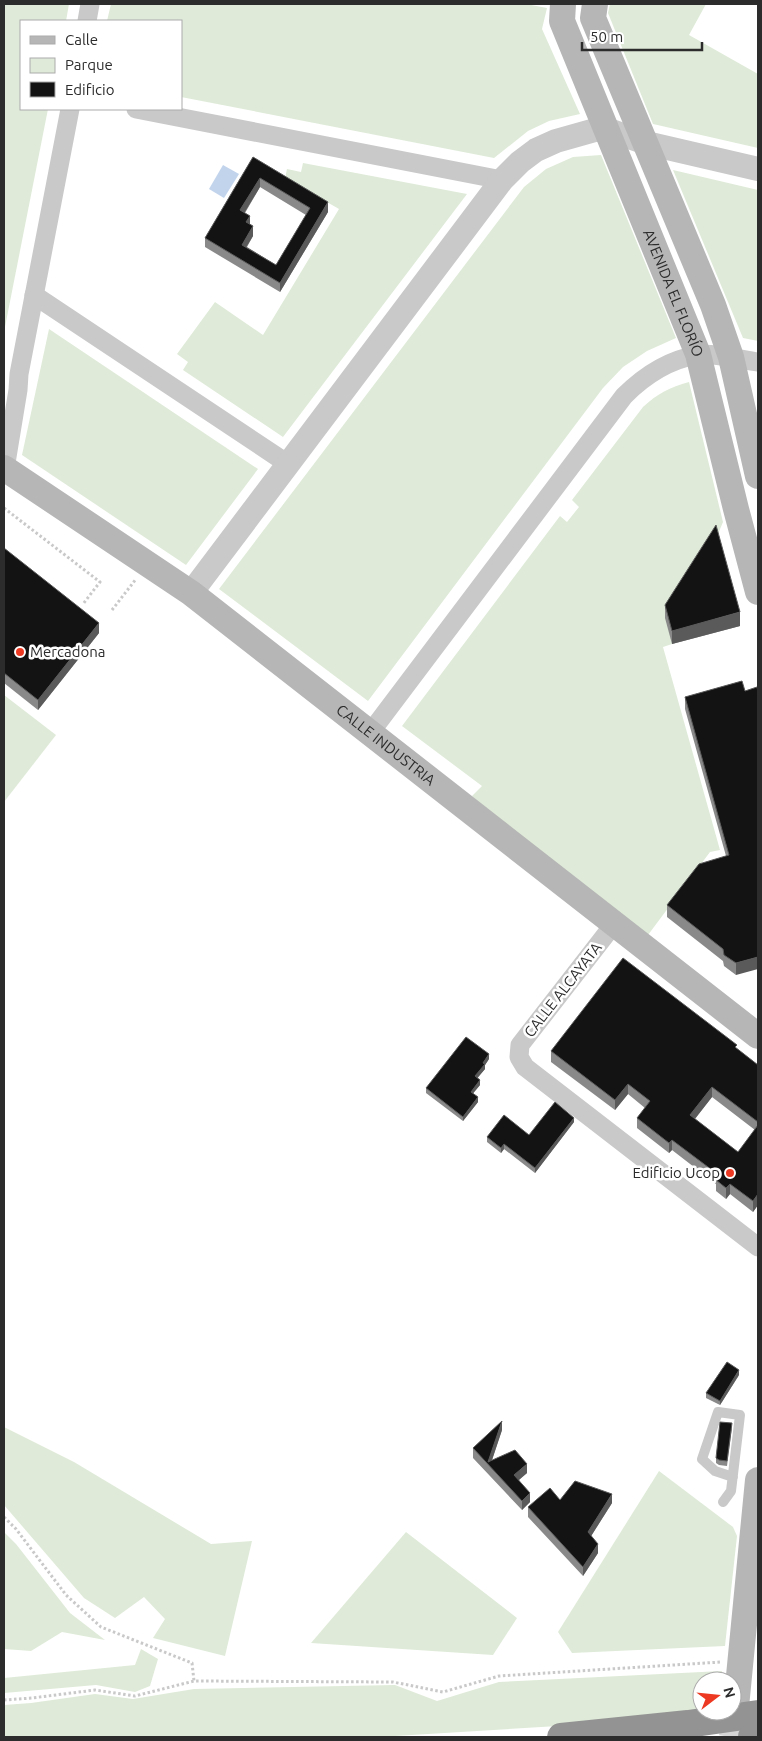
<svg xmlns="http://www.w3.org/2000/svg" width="762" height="1741" viewBox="0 0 762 1741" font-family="Ubuntu,sans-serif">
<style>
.green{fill:#dfebd8}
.water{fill:#c2d4ec}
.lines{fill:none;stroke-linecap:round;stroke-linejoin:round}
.secondary-tunnel{stroke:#d5d5d5;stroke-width:26;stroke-dasharray:26 13;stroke-linecap:butt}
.path{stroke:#c9c9c9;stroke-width:3;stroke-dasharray:2.5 2.5;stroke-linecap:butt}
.service{stroke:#c9c9c9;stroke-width:10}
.minor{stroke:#c9c9c9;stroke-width:19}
.tertiary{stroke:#c9c9c9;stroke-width:24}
.secondary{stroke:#b6b6b6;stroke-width:26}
.motorway{stroke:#939393;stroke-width:28}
.wall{fill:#898989;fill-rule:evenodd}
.shaded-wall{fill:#5a5a5a}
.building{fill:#131313;stroke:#5a5a5a;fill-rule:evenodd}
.poi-dot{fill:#ee3922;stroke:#fff;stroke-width:2}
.labels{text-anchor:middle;stroke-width:5;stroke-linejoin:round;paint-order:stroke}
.street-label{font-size:15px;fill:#2c2c2c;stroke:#fff}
.poi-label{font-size:15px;fill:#2c2c2c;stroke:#fff;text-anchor:start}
</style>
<rect width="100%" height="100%" fill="#fff"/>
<g class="green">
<polygon points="4,4 69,4 66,21 21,21 21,109 48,109 4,332"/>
<polygon points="111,4 526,4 547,8 542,29 580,114 549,121 528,131 494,158 181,97 181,21 107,21"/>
<polygon points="610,4 706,4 689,35 758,74 758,148 653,124 608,13"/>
<polygon points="601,155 676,338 647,351 623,367 603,388 368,701 219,589 524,187 546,169 573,157"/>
<polygon points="303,163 467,194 283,437 183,370 188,362 177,354 215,302 263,335 339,209 285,178 287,169 301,172"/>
<polygon points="673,170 758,190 758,341 743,338"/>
<polygon points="49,329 258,469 186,565 22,455"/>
<path d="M689 382 723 522 672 644 663 647 720 850 710 852 648 935 488 812 472 796 482 786 402 726 560 516 567 522 579 507 572 500 643 407C657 394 670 387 689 382Z"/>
<polygon points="4,695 56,735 4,802"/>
<polygon points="4,1427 74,1462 211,1544 252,1541 225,1656 153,1638 165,1619 144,1597 115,1618 84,1598 4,1505"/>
<polygon points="659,1471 733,1527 737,1536 725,1646 572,1653 558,1632"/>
<polygon points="4,1532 16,1544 70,1613 105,1640 62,1632 31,1651 4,1649"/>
<polygon points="406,1532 517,1618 493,1655 311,1643"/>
<polygon points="141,1649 158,1659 150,1686 135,1692 96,1685 4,1693 4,1678 135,1665"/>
<polygon points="722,1671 721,1681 702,1681 702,1711 641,1721 379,1737 4,1737 4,1705 31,1703 95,1694 133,1699 194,1689 395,1685 437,1701 499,1682"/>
</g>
<polygon class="water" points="223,165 239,174 224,198 209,189"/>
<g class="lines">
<polyline class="secondary-tunnel" points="732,1737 736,1707"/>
<g class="path">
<polyline points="4,508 100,582 83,604"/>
<polyline points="112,610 136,579"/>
<polyline points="4,1517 16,1529 66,1595 101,1627 192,1663 194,1681"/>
<polyline points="4,1700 32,1698 95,1690 135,1696 194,1681 393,1682 443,1692 499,1676 721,1662"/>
</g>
<polyline class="service" points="723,1502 731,1491 740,1415 718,1412 702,1459 715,1471 733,1477"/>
<g class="minor">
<polyline points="87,21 90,4"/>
<polyline points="136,109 502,180"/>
<polyline points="34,295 288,464"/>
<polyline points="5,469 18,390 19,374 70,109"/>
<path d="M370 733 624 396C644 376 668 360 697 355 712 352 742 360 758 362"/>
<polyline points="614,924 520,1045 519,1057 525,1067 758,1247"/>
</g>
<polyline class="tertiary" points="191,593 502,180 520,162 536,150 556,141 595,130 606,129 646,143 758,169"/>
<g class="secondary">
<path id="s1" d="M563 4 562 21 698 354 736 509 758 592"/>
<polyline points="595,4 593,18 713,305 731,357 758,476"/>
<path id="s2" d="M4 468 191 593 758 1036"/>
<polyline points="736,1707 758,1480"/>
</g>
<g class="motorway">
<polyline points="561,1737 688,1724 758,1714"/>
<polyline points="752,1737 758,1737"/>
</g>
</g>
<g class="wall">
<path d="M253 157 328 212 280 292 205 247V238ZM260 187 306 215 276 265 247 247 253 236 250 224 245 213Z"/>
<polygon points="4,548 99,633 38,710 4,683"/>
<polygon points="665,605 740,626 672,644 665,618"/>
<polygon points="742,681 736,975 724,966 723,961 667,917 667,905 726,856 685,709 685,697"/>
<path d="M737 1049 758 1065V1205L753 1212 730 1194 726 1199 716 1191V1184L672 1150 669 1153 637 1128V1118L645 1108 628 1094 615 1110 551 1062V1051ZM712 1097 755 1130 738 1152 695 1119Z"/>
<polygon points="489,1059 485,1065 485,1069 477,1078 480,1085 473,1093 478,1102 463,1121 426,1093 426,1088"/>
<polygon points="574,1122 535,1173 504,1149 501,1153 487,1142 487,1137 529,1135"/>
<polygon points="739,1375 720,1405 706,1398 706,1393"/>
<polygon points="732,1428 727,1466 719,1465 716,1463 716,1458"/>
<polygon points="502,1430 492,1460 527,1473 519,1480 530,1502 522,1510 473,1458 473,1448"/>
<polygon points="560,1500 612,1503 591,1536 598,1553 583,1576 528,1517 528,1507"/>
</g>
<g class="shaded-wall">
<polygon points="260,178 260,187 240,220 240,210"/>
<polygon points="328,202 328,212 280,292 280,283"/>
<polygon points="250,216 250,225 246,222"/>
<polygon points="253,226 253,236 242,254 242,245"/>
<polygon points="740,612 740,626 672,644 672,631"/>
<polygon points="99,623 99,633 38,710 38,700"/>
<polygon points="758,957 758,969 736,975 736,963"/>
<polygon points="489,1054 489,1059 485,1065 485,1069 475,1081 475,1076 483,1063"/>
<polygon points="480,1080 480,1085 471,1096 471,1092"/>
<polygon points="628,1084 628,1094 615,1110 615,1100"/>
<polygon points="712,1087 712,1097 690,1125 690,1115"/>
<polygon points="478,1097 478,1102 463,1121 463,1117"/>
<polygon points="574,1118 574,1122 535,1173 535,1168"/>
<polygon points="672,1140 672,1150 669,1153 669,1143"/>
<polygon points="504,1144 504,1149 501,1153 501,1148"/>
<polygon points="730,1184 730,1194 726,1199 726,1188"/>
<polygon points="758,1194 758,1205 753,1212 753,1201"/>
<polygon points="739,1370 739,1375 720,1405 720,1401"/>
<polygon points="502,1421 502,1430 490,1466 488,1462"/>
<polygon points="527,1464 527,1473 514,1484 514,1475"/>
<polygon points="530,1493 530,1502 522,1510 522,1501"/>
<polygon points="612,1494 612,1503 588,1541 588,1532"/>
<polygon points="598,1544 598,1553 583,1576 583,1567"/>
</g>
<g class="building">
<path d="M253 157 328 202 280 283 205 238ZM260 178 310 208 276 265 242 245 253 226 246 222 250 216 240 210Z"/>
<polygon points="716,525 740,612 672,631 665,605"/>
<polygon points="4,548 99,623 38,700 4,673"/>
<polygon points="742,681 745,691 757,687 758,692 758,957 736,963 724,955 723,949 667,905 699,864 729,855 685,697"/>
<polygon points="623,958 737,1045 735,1047 758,1065 758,1122 712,1087 690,1115 738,1152 758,1125 758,1194 753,1201 730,1184 726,1188 716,1180 720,1176 672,1140 669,1143 637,1118 650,1101 628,1084 615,1100 551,1051"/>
<polygon points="466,1037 489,1054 483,1063 485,1064 475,1076 480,1080 471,1092 478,1097 463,1117 426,1088"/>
<polygon points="555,1102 574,1118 535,1168 504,1144 501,1148 487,1137 504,1115 529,1135"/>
<polygon points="727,1362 739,1370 720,1401 706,1393"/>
<polygon points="502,1421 488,1462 515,1450 527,1464 514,1475 530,1493 522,1501 473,1448"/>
<polygon points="720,1422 732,1423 727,1461 719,1460 716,1458"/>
<polygon points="575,1481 612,1494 588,1532 598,1544 583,1567 528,1507 550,1488 560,1500"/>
</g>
<g class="poi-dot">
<circle cx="20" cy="652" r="5"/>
<circle cx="730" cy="1173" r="5"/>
</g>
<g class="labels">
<g class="street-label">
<text dy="5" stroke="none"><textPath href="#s1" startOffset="311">AVENIDA EL FLORÍO</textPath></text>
<text dy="5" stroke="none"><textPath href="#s2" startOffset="472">CALLE INDUSTRIA</textPath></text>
<text transform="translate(563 990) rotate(-52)" y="5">CALLE ALCAYATA</text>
</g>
<g class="poi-label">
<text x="30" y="657">Mercadona</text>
<text x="720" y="1178" text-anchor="end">Edificio Ucop</text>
</g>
</g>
<rect width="762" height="1741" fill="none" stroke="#2c2c2c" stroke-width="10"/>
<rect x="20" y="20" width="162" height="90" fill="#ffffff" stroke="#ababab"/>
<rect x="30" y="36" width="25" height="8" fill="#b6b6b6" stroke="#ababab"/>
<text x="65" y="45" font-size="15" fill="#2c2c2c">Calle</text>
<rect x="30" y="58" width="25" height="15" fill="#dfebd8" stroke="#ababab"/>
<text x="65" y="70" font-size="15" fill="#2c2c2c">Parque</text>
<rect x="30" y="82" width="25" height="15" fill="#131313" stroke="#ababab"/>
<text x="65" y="95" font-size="15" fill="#2c2c2c">Edificio</text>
<g transform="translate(717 1696) rotate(74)"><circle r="24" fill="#ffffff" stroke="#ababab"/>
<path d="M0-4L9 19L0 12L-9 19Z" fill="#ee3922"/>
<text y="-8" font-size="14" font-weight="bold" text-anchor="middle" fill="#2c2c2c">N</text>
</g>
<path d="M582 42v8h120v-8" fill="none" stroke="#2c2c2c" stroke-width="2.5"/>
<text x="590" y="42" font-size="15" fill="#2c2c2c" stroke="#ffffff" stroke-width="4" paint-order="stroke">50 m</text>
</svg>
